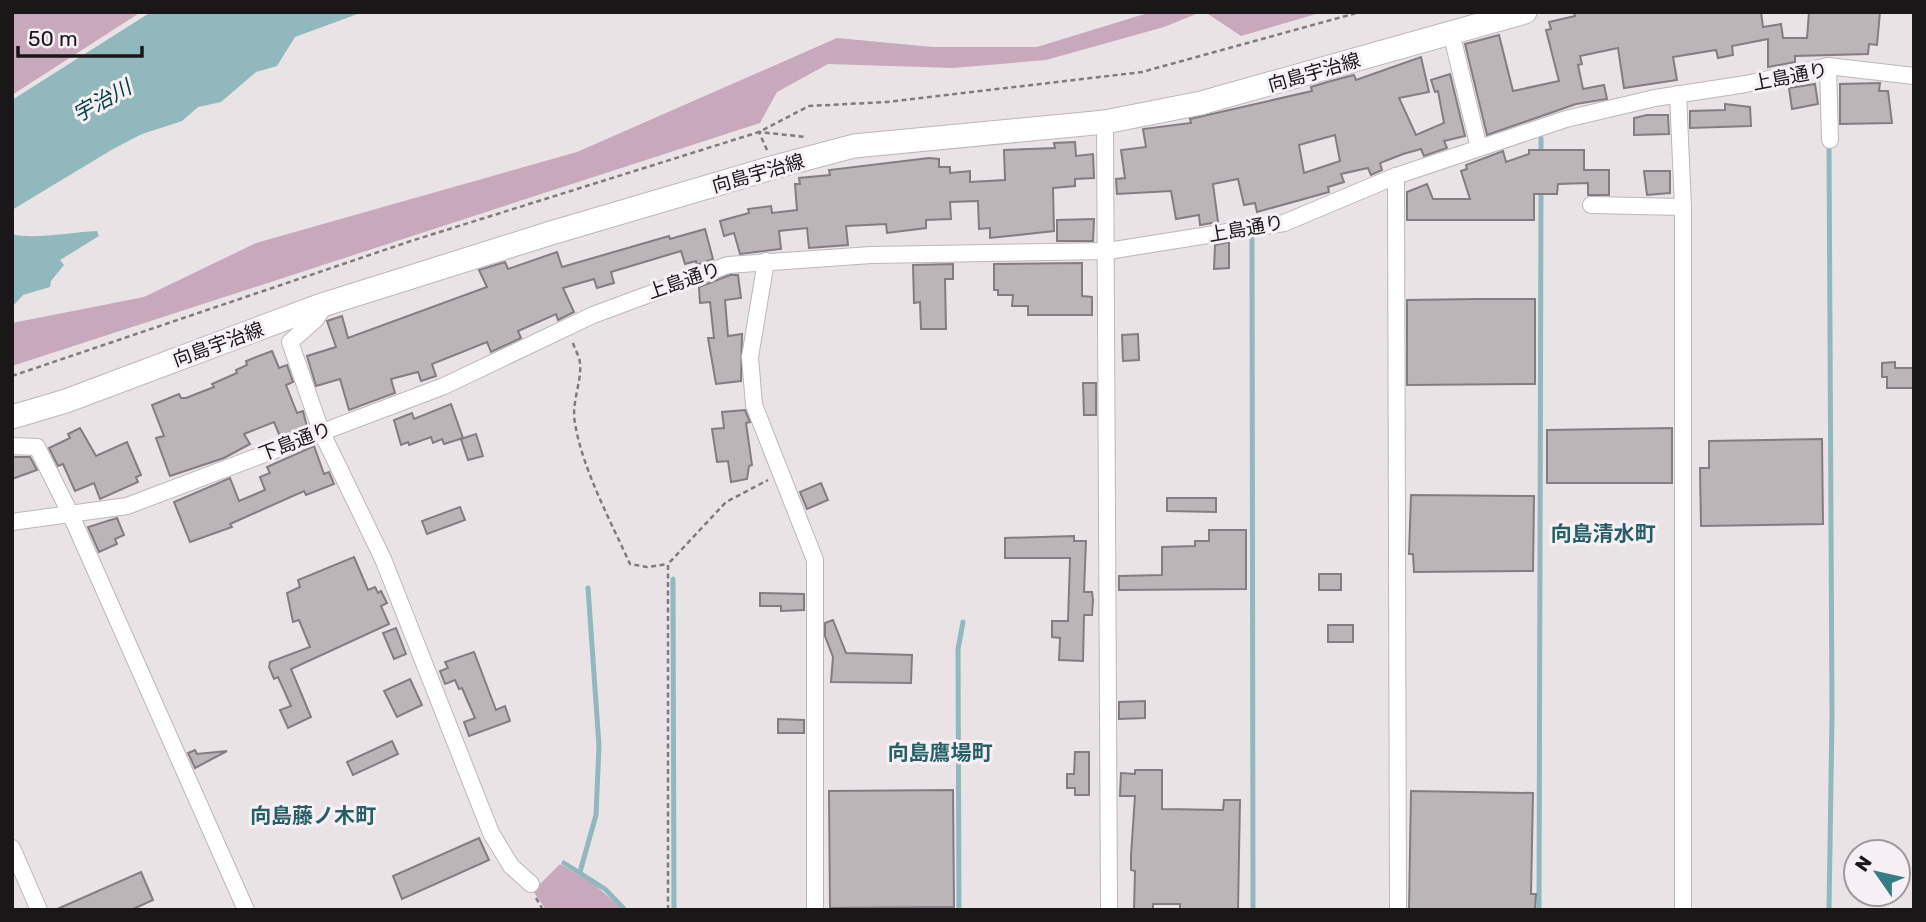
<svg xmlns="http://www.w3.org/2000/svg" width="1926" height="922" viewBox="0 0 1926 922" font-family="Rubik,'Noto Sans JP',sans-serif">
<style>
.green{fill:#c7a9bb}
.water{fill:#90b8bd}
.lines{fill:none;stroke-linecap:round;stroke-linejoin:round}
.stream{stroke:#90b8bd;stroke-width:5}
.building{fill:#bbb5b8;stroke:#827d80;stroke-width:2;fill-rule:evenodd}
.street-casing{stroke:#bcb6b9;stroke-width:18}
.secondary-casing{stroke:#bcb6b9;stroke-width:25}
.path{stroke:#7f7b7d;stroke-width:2.5;stroke-dasharray:5 3.5;stroke-linecap:butt}
.street{stroke:#fff;stroke-width:16}
.secondary{stroke:#fff;stroke-width:23}
.labels{text-anchor:middle;stroke-width:6;stroke-linejoin:round;paint-order:stroke}
.street-label{font-size:19px;fill:#191718;stroke:#f6f0f4}
.water-label{font-size:21px;font-style:italic;fill:#004148;stroke:#f6f0f4}
.neighbourhood-label{font-size:21px;font-weight:bold;fill:#265f66;stroke:#f6f0f4}
</style>
<rect width="100%" height="100%" fill="#e9e3e6"/>
<g class="green">
<polygon points="12,12 141,12 12,95"/>
<polygon points="1151,12 1201,12 1164,27 1046,60 953,68 828,64 777,92 760,123 12,366 12,323 144,297 256,243 577,152 837,38 933,47 1037,47"/>
<polygon points="1205,12 1323,12 1241,36"/>
<polygon points="560,864 594,884 623,910 546,910 533,891"/>
</g>
<g class="water">
<polygon points="151,12 363,12 295,37 277,66 256,72 221,102 198,107 182,121 142,134 113,149 12,210 12,100"/>
<path d="M97 231 99 236 60 260 64 265 51 281 50 287 23 295 12 307V234C31 240 73 232 97 231Z"/>
</g>
<g class="lines">
<g class="stream">
<polyline points="1829,145 1832,716 1829,910"/>
<polyline points="1541,156 1541,138"/>
<polyline points="1252,233 1253,910"/>
<polyline points="673,579 674,910"/>
<polyline points="564,863 605,889 625,910"/>
<polyline points="580,872 596,815 599,746 588,588"/>
<polyline points="959,910 958,649 963,622"/>
<polyline points="1539,910 1541,190"/>
</g>
</g>
<g class="building">
<polygon points="1574,12 1761,12 1763,27 1781,24 1783,38 1807,38 1809,12 1880,12 1877,45 1869,44 1868,54 1795,56 1795,62 1768,67 1768,39 1732,46 1733,55 1718,58 1716,50 1673,57 1677,80 1624,88 1618,48 1580,56 1582,64 1578,65 1583,89 1604,85 1607,99 1576,104 1487,135 1465,44 1499,35 1513,91 1559,81 1546,30 1551,29 1549,22 1575,16"/>
<path d="M1421 57 1429 92 1399 98 1416 135 1444 123 1438 91 1435 92 1431 80 1450 74 1465 136 1444 141 1447 148 1424 156 1421 149 1403 154 1380 163 1382 170 1371 175 1368 168 1341 174 1344 182 1328 187 1329 192 1257 212 1255 203 1244 205 1238 179 1213 184 1218 222 1200 225 1199 215 1176 219 1171 191 1117 194 1116 179 1125 178 1121 150 1146 147 1143 129 1191 123 1190 119 1312 91 1311 87 1331 81 1354 75 1356 80ZM1335 135 1340 161 1304 173 1299 145Z"/>
<polygon points="1880,83 1879,91 1888,91 1892,123 1840,124 1840,84"/>
<polygon points="1815,84 1818,104 1792,109 1789,88"/>
<polygon points="1725,104 1750,107 1751,126 1690,128 1690,111 1725,110"/>
<polygon points="1647,115 1668,115 1669,134 1634,135 1634,118"/>
<polygon points="1075,142 1076,156 1093,154 1094,178 1075,179 1075,186 1053,188 1054,231 990,238 990,228 979,229 978,201 950,202 951,219 926,220 926,228 887,233 886,224 846,226 848,245 809,248 807,228 779,231 781,249 740,254 734,233 724,236 720,221 749,213 748,209 771,206 772,213 797,210 795,184 800,184 799,178 830,175 829,170 929,158 939,159 939,167 950,167 950,173 970,171 970,182 1005,180 1004,150 1055,148 1054,143"/>
<polygon points="1529,150 1584,150 1584,170 1609,170 1609,195 1588,195 1588,183 1558,184 1557,194 1534,194 1534,220 1407,220 1407,192 1427,184 1433,199 1470,199 1461,171 1467,169 1466,165 1503,151 1506,162 1529,154"/>
<polygon points="1644,171 1670,171 1670,193 1647,195"/>
<polygon points="1094,219 1093,241 1057,241 1057,220"/>
<polygon points="705,229 713,259 697,265 696,261 685,264 681,251 611,272 614,283 597,288 594,279 563,288 574,312 558,320 556,314 518,331 521,338 491,352 487,342 432,364 436,376 421,381 418,372 391,379 395,393 349,410 340,379 316,386 307,356 336,347 327,321 342,316 348,338 487,287 479,270 505,262 508,269 557,252 562,267 669,236 670,239"/>
<polygon points="1229,242 1229,268 1214,269 1215,245"/>
<polygon points="1082,263 1082,296 1092,297 1092,315 1028,315 1028,306 1012,306 1013,295 998,295 998,290 994,290 994,264"/>
<polygon points="953,264 953,279 945,279 946,329 921,329 920,302 914,303 913,265"/>
<polygon points="730,275 738,275 741,298 725,300 728,336 742,334 741,381 716,384 708,338 714,338 710,302 700,303 699,287"/>
<polygon points="1479,299 1535,299 1535,384 1407,385 1407,300"/>
<polygon points="1138,334 1139,360 1123,361 1122,335"/>
<polygon points="272,351 279,368 287,365 293,382 286,385 297,413 303,411 307,427 283,436 279,434 274,422 244,434 250,444 224,458 170,476 156,438 164,436 152,405 179,394 181,398 186,398 214,387 212,384 237,373 236,370 247,365 246,361"/>
<polygon points="1895,362 1895,368 1914,368 1914,388 1887,388 1887,377 1882,377 1882,363"/>
<polygon points="1083,383 1096,383 1096,415 1084,415"/>
<polygon points="451,404 463,438 444,444 442,439 433,443 431,437 409,445 408,442 401,445 394,420 412,413 414,419"/>
<polygon points="745,410 750,422 746,423 752,465 749,466 747,479 731,482 728,461 717,462 712,429 724,428 722,412"/>
<polygon points="80,428 96,456 127,442 141,475 136,477 138,482 100,499 94,483 75,491 63,464 58,466 49,448 70,438 68,434"/>
<polygon points="1672,428 1672,483 1547,483 1547,430"/>
<polygon points="476,434 483,456 468,460 461,439"/>
<polygon points="1822,439 1823,524 1701,526 1700,468 1709,468 1709,441"/>
<polygon points="314,446 324,474 329,472 334,484 306,495 304,491 230,524 232,527 190,542 174,502 230,478 239,501 265,490 260,477 270,473 267,467"/>
<polygon points="12,457 30,457 37,470 12,479"/>
<polygon points="821,483 828,500 807,509 800,492"/>
<polygon points="1411,495 1534,496 1533,571 1414,572 1413,554 1409,554"/>
<polygon points="1167,498 1216,498 1216,512 1167,511"/>
<polygon points="460,507 465,520 427,534 422,521"/>
<polygon points="117,518 124,535 115,539 117,544 99,552 88,527"/>
<polygon points="1209,530 1246,530 1246,589 1119,590 1119,576 1162,575 1162,547 1195,546 1195,541 1209,541"/>
<polygon points="1074,536 1074,541 1086,541 1084,592 1092,592 1093,600 1092,615 1084,615 1083,661 1059,660 1060,638 1052,637 1052,621 1068,621 1070,558 1005,558 1005,538"/>
<polygon points="354,557 368,590 375,587 378,593 381,591 387,603 381,606 389,624 291,669 311,717 288,728 280,710 291,706 278,677 274,679 269,667 270,662 310,647 299,620 293,622 287,593 300,587 298,580"/>
<rect x="1319" y="574" width="22" height="16"/>
<polygon points="760,593 804,594 804,610 781,611 781,606 760,606"/>
<polygon points="833,620 846,653 912,655 911,683 831,682 833,657 825,636 825,623"/>
<rect x="1328" y="625" width="25" height="17"/>
<polygon points="396,628 406,654 394,659 383,633"/>
<polygon points="474,652 496,710 505,706 510,721 469,736 464,722 475,718 462,688 459,689 455,680 445,684 440,671 448,668 445,662"/>
<polygon points="410,679 422,705 397,717 384,691"/>
<polygon points="1145,701 1145,718 1119,719 1119,702"/>
<polygon points="778,719 804,720 804,733 778,733"/>
<polygon points="392,741 398,754 353,775 347,762"/>
<polygon points="195,750 197,754 227,751 195,768 188,753"/>
<polygon points="1075,752 1089,752 1089,795 1075,795 1075,788 1067,788 1067,774 1074,774"/>
<polygon points="1135,770 1162,770 1162,809 1223,810 1224,800 1240,800 1238,910 1180,910 1180,904 1153,904 1153,910 1134,910 1135,871 1131,870 1131,855 1135,796 1120,796 1121,773 1135,774"/>
<polygon points="953,790 954,907 830,908 829,791"/>
<polygon points="1411,791 1533,793 1531,894 1536,894 1535,910 1409,910"/>
<polygon points="479,838 489,860 402,899 393,876"/>
<polygon points="141,872 153,900 131,910 55,910"/>
</g>
<g class="lines">
<g class="street-casing">
<g id="street">
<polyline points="1451,32 1479,148"/>
<polyline points="1828,66 1830,140"/>
<polyline points="1678,94 1683,207 1683,910"/>
<polyline points="1105,122 1109,910"/>
<polyline points="1396,176 1398,910"/>
<polyline points="1591,205 1683,207"/>
<polyline points="766,261 750,357 754,405 815,560 815,910"/>
<polyline points="326,304 315,320 290,342 321,431 383,559 491,833 511,866 531,884"/>
<polyline points="12,446 37,447 70,513 246,910"/>
<polyline points="12,522 127,506 444,386 593,315 728,265 871,255 1108,251 1284,223 1396,176 1566,119 1655,98 1746,84 1828,66 1914,76"/>
<polyline points="12,848 39,910"/>
</g>
</g>
<g class="secondary-casing">
<polyline id="secondary" points="12,417 66,401 319,306 551,233 775,167 854,146 1105,122 1201,103 1525,12"/>
</g>
<g class="path">
<polyline points="767,150 759,132 806,137"/>
<path d="M573 343C575 350 580 357 580 364 582 381 571 403 575 423 582 468 611 522 630 564L647 567 668 564"/>
<polyline points="12,376 411,241 759,132 809,106 887,102 1142,72 1360,12"/>
<polyline points="536,898 543,910"/>
<polyline points="668,910 668,564 726,502 768,480"/>
</g>
<use href="#street" class="street"/>
<use href="#secondary" class="secondary"/>
</g>
<g class="labels">
<g class="street-label">
<text transform="translate(1314 72) rotate(-16)" y="7">向島宇治線</text>
<text transform="translate(1790 76) rotate(-11)" y="7">上島通り</text>
<text transform="translate(758 173) rotate(-16)" y="7">向島宇治線</text>
<text transform="translate(1246 228) rotate(-10)" y="7">上島通り</text>
<text transform="translate(684 280) rotate(-19)" y="7">上島通り</text>
<text transform="translate(218 344) rotate(-20)" y="7">向島宇治線</text>
<text transform="translate(295 441) rotate(-21)" y="7">下島通り</text>
</g>
<g class="water-label">
<text transform="translate(102 101) rotate(-29)" y="7">宇治川</text>
</g>
<g class="neighbourhood-label">
<text x="1603" y="541">向島清水町</text>
<text x="940" y="760">向島鷹場町</text>
<text x="313" y="823">向島藤ノ木町</text>
</g>
</g>
<rect width="1926" height="922" fill="none" stroke="#191718" stroke-width="28"/>
<g transform="translate(1877 873) rotate(304)"><circle r="33" fill="#f6f0f4" stroke="#9e999c" stroke-width="2"/>
<path d="M0-5L12 26L0 18L-12 26Z" fill="#357d85"/>
<text y="-10" font-size="19" font-weight="bold" text-anchor="middle" fill="#191718">N</text>
</g>
<path d="M18 46v10h124v-10" fill="none" stroke="#191718" stroke-width="3.5"/>
<text x="28" y="46" font-size="21" fill="#191718" stroke="#f6f0f4" stroke-width="5" paint-order="stroke">50 m</text>
</svg>
